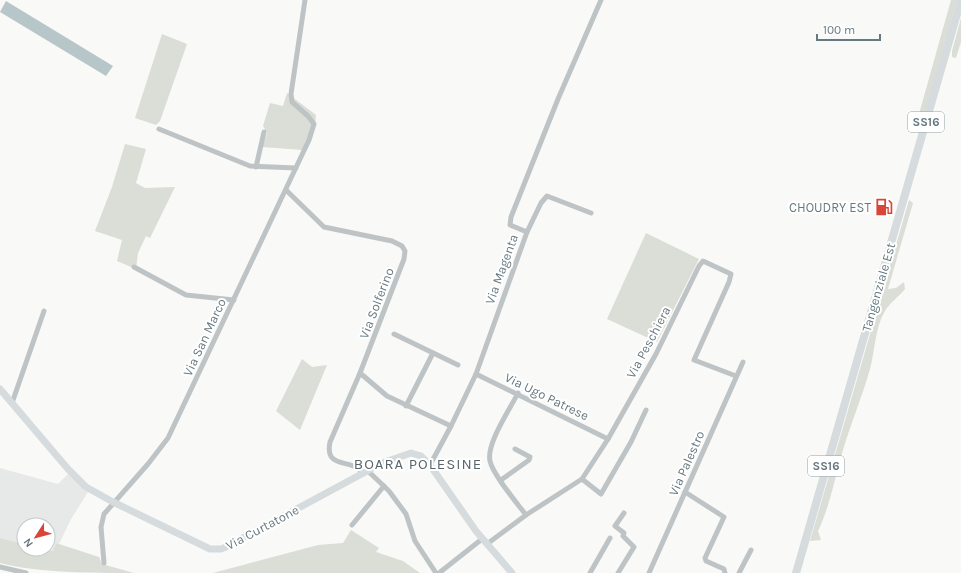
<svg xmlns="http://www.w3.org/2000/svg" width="961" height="573" viewBox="0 0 961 573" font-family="Karla,sans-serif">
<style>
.built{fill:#e7e9e8}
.green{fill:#daded6}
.water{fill:#b7c6c8}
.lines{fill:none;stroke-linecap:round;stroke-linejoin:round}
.street{stroke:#bec4c6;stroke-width:5}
.secondary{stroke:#d6dbde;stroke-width:7}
.primary{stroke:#d6dbde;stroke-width:8}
.labels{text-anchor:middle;stroke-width:4;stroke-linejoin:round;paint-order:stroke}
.shield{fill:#fff;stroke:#94a1a6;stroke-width:1}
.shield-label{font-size:12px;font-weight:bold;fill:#667980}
.poi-label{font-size:13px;fill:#667980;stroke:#fff;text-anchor:end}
.street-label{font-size:13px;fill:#667980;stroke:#fff}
.quarter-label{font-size:15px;letter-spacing:1px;fill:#58666c;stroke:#fff}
</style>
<rect width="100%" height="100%" fill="#f9f9f7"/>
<polygon class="built" points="0,468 58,484 69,473 88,492 71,519 59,544 56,543 53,551 44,549 48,549 48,525 24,525 24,544 0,538"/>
<g class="green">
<polygon points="951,0 957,0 924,116 919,114"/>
<polygon points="961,18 961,42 956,58 952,57 952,51"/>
<polygon points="162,34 187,44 160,121 156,125 135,118"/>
<polygon points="287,93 316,115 315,125 302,150 262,147 267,133 263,126 270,103 283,106"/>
<polygon points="125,144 146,149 136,183 145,188 175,187 150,238 146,236 138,253 136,269 117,261 122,240 95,231 112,187"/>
<path d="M909 200 913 203 888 289 896 288 904 282 905 289C899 297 890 302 885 311 875 327 875 351 870 369 862 397 851 423 843 450 835 477 830 506 818 531L821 540 810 541Z"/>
<polygon points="646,233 699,259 657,342 607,319"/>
<polygon points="302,359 312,367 327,365 300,430 276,411"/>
<polygon points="351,530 379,548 376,552 403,561 420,573 213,573 318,545 343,543"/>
<path d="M0 538 24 544V549H44L53 551 56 543 99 557 102 564 134 573C93 573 38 573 0 563Z"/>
</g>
<polygon class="water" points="6,1 113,66 106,76 0,12"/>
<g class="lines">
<g class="street">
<polyline points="159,129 250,166 296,168"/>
<polyline points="256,167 264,132"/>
<path d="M286 190 324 227 392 241 402 246 405 251 404 259 360 373 330 442C324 471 354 457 363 474"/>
<polyline points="527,232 541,203 547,196 591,213"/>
<polyline points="134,267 186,295 234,300"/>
<polyline points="394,334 458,365"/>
<polyline points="360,373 387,396 451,426"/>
<polyline points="476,374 608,439"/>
<path d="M518 393C510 409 486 444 490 461 493 475 517 503 526 515"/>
<polyline points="12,403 44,311"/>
<polyline points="406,406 433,353"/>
<polyline points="430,465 451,426 476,374 527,232 510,225 511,217 558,99 601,0"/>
<polyline points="368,471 389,491 406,514 415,541 436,573"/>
<polyline points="582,479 601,494 631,442 646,410"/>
<polyline points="501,480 529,460 530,457 515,449"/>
<polyline points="685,492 724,517 705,558 706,561 724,569 725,573"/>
<polyline points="352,525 384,486"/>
<polyline points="487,544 526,515 582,479 608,439 656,354 699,266 703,261 731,274 729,282 694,360 736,376"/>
<polyline points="104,563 101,527 104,514 148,464 168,438 309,140 314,124 308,116 292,102 291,94 305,0"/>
<polyline points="0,567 26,573"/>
<polyline points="439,573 482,539"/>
<polyline points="590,573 610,538"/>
<polyline points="618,573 634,547 623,536 624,533 615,526 624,513"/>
<polyline points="649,573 743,362"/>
<polyline points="739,573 751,550"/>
</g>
<polyline class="secondary" points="0,389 68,469 86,487 113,502 210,549 221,549 226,547 382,463 411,453 421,456 430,465 476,531 512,573"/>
<polyline class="primary" points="796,573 961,0"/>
</g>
<defs>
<g id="fuel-bare" transform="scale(1.38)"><path d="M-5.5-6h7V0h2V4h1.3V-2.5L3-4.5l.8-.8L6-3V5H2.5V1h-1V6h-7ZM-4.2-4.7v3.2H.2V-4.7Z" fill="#d94537" stroke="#fff" stroke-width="2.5" paint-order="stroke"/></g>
</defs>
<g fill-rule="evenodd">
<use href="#fuel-bare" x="884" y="207"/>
</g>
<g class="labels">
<g class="shield">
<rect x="908" y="112" width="36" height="20" rx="3"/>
<rect x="808" y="456" width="36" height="20" rx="3"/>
</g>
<g class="shield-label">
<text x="926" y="126">SS16</text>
<text x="826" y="470">SS16</text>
</g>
<g class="poi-label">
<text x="871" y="212">CHOUDRY EST</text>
</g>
<g class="street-label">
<text transform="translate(501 269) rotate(-70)" y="5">Via Magenta</text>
<text transform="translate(878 287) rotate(-74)" y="5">Tangenziale Est</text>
<text transform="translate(376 303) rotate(-69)" y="5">Via Solferino</text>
<text transform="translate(204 337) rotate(-65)" y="5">Via San Marco</text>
<text transform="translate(648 342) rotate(-62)" y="5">Via Peschiera</text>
<text transform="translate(547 396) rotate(26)" y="5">Via Ugo Patrese</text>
<text transform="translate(686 463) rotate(-66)" y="5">Via Palestro</text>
<text transform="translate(262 527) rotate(-28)" y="5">Via Curtatone</text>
</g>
<g class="quarter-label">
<text x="418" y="469">BOARA POLESINE</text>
</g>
</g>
<g transform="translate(36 537) rotate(234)"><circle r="19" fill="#ffffff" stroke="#c2c9cc"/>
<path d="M0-3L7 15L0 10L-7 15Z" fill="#d94537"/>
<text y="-6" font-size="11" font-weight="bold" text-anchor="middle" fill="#667980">N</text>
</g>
<path d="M817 34v6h63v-6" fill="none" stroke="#667980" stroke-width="2"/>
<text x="823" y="34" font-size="12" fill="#667980" stroke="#ffffff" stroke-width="3" paint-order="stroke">100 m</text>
</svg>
